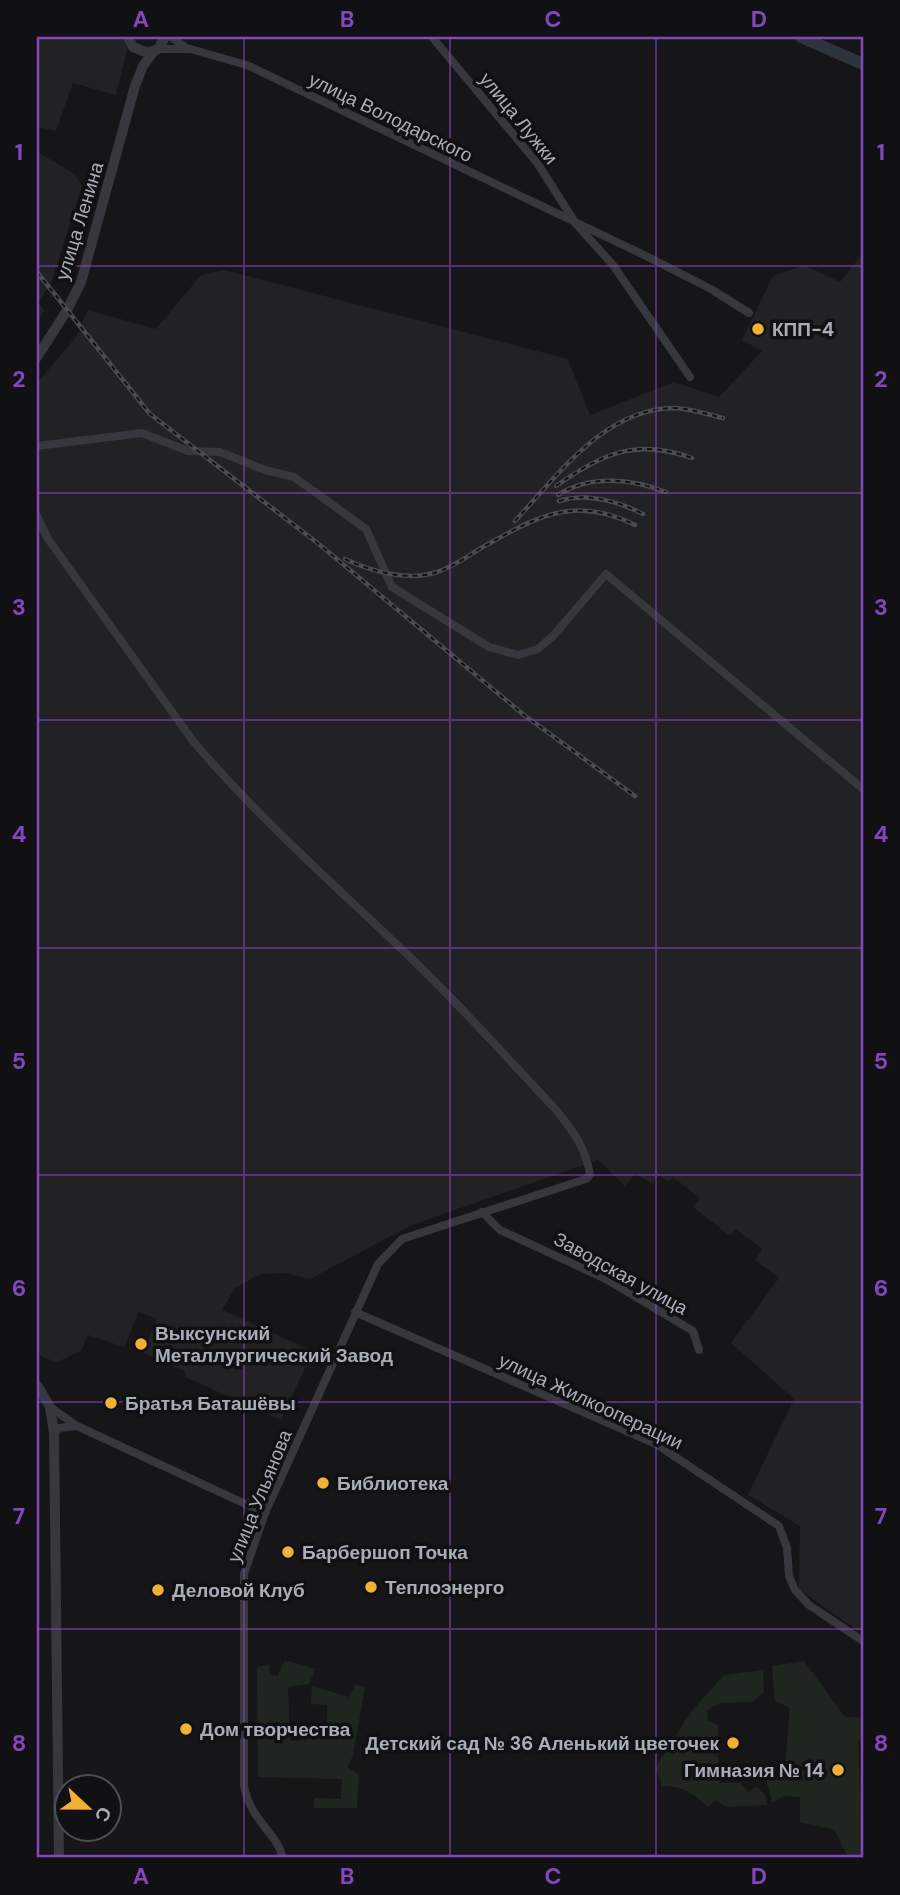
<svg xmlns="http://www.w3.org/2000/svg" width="900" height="1895" viewBox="0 0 900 1895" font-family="'DM Sans',sans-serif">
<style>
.built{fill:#222225}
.green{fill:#1e261f}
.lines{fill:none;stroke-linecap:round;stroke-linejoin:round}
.river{stroke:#2c353c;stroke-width:12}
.minor{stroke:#37383d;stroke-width:8}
.tertiary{stroke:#37383d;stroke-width:10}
.rail-casing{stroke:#4a4c52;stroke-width:4.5}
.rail{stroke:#111113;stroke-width:2;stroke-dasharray:5;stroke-linecap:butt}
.grid{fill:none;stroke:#8446be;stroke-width:2;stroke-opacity:0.55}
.poi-dot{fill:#f2b134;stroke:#111113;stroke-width:2.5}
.labels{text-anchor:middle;stroke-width:7;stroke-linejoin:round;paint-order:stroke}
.street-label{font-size:19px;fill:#a8adb8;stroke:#111113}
.poi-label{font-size:19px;font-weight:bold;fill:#a8adb8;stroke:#111113;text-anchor:start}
.neatline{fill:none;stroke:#8446be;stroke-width:2.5}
.grid-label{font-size:23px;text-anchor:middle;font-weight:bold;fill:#8446be}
</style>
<rect width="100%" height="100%" fill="#161618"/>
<g class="built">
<polygon points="37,37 130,37 116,95 73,83 56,131 37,127"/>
<polygon points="37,152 75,174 82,186 50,286 37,303 45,310 37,322"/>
<polygon points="863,253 863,1625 858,1631 799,1589 800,1526 748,1495 794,1399 731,1343 779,1278 755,1260 762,1249 736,1229 730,1236 693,1207 700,1198 673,1177 669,1182 659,1175 652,1184 636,1173 625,1186 598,1160 412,1225 310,1279 285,1273 260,1274 235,1288 222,1310 313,1351 281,1420 185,1377 186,1372 143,1353 157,1319 139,1312 124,1347 88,1335 81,1351 57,1362 42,1357 37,1351 37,383 76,337 88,310 156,329 201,275 224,270 568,359 590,415 674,382 719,397 762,351 742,340 773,276 804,265 840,282"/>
</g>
<g class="green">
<polygon points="285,1660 315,1669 309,1684 288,1687 290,1741 302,1740 308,1732 327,1723 327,1705 311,1704 312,1686 349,1697 356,1684 365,1687 353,1755 348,1767 359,1775 357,1808 314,1808 314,1798 341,1799 342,1779 258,1777 257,1667 269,1664 270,1675 278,1676"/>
<polygon points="804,1661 845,1717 863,1718 863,1740 858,1741 863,1858 848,1858 835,1830 800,1822 800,1797 785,1796 772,1802 766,1779 784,1776 790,1708 775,1701 772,1666"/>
<path d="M763 1670 764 1692 752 1702 721 1703 707 1710 708 1721 718 1725 719 1783H741L748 1792 757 1786 766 1797 767 1805 727 1807 715 1800 708 1807C695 1794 681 1785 662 1786L655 1768 691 1712 724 1675Z"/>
</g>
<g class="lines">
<polyline class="river" points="801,37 863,64"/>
<g class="minor">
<polyline points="171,37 184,46"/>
<polyline points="432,37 538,164 576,224 613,265 690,377"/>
<polyline points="158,49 190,49 247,65 642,254 711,289 749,313"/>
<polyline points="37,446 142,433 188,451 220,452 265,470 294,477 366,529 392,587 489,647 518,655 538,649 554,635 606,574 863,789"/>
<path d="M37 516 48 539 193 741C260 820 338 888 413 960 463 1008 509 1060 557 1111 573 1131 586 1148 590 1175L586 1179 402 1239 378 1264 265 1513 244 1574V1786C251 1822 276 1831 283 1858"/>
<polyline points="482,1212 500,1230 606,1279 693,1331 699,1350"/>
<polyline points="355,1312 656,1444 779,1526 787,1548 789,1576 795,1590 809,1605 863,1641"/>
<polyline points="50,1407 77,1426 265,1513"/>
<polyline points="54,1433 59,1428 76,1426"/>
</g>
<g class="tertiary">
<polyline points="128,37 133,47 148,53 158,49 165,37"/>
<polyline points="37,357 66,312 81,282 135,86 143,66 154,51"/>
<polyline points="37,1385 50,1407 54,1433 59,1858"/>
</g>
<g class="rail-casing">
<g id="rail">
<polyline points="37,272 150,414 320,545 524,715 635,796"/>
<path d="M556 486C603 453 636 438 692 458"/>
<path d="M558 495C590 474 632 479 666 492"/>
<path d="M559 501C588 492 617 501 643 514"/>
<path d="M515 521C558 475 605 408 675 408 691 409 707 414 723 418"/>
<path d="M345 559C370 571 406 581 434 573 455 567 471 553 490 543 543 513 578 497 635 525"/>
</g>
</g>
<use href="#rail" class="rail"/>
</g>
<path class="grid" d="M244 37V1858M450 37V1858M656 37V1858M37 266H863M37 493H863M37 720H863M37 948H863M37 1175H863M37 1402H863M37 1629H863"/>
<g class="poi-dot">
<circle cx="758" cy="329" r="7"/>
<circle cx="141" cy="1344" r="7"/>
<circle cx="111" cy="1403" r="7"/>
<circle cx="323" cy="1483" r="7"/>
<circle cx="288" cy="1552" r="7"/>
<circle cx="371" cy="1587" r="7"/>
<circle cx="158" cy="1590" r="7"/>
<circle cx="186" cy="1729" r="7"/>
<circle cx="733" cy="1743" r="7"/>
<circle cx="838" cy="1770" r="7"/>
</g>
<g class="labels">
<g class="street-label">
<text transform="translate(391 117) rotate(26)" y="7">улица Володарского</text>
<text transform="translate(519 118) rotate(51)" y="7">улица Лужки</text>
<text transform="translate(79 221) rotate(-73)" y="7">улица Ленина</text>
<text transform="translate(621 1273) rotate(29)" y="7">Заводская улица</text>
<text transform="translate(591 1401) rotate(25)" y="7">улица Жилкооперации</text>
<text transform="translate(259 1496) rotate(-68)" y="7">улица Ульянова</text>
</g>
<g class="poi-label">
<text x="772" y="336">КПП-4</text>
<text x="155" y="1340">Выксунский<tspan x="155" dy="22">Металлургический Завод</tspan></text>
<text x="125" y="1410">Братья Баташёвы</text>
<text x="337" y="1490">Библиотека</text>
<text x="302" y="1559">Барбершоп Точка</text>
<text x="385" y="1594">Теплоэнерго</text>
<text x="172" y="1597">Деловой Клуб</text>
<text x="200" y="1736">Дом творчества</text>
<text x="719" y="1750" text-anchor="end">Детский сад № 36 Аленький цветочек</text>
<text x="824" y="1777" text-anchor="end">Гимназия № 14</text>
</g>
</g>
<rect width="900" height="1895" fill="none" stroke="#111113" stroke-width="77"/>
<g transform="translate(88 1808) rotate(112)"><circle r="33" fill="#111113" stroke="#4d4f55" stroke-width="2"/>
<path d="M0-5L12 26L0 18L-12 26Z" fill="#f2b134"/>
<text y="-10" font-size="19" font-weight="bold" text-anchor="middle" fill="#a8adb8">С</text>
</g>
<rect x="38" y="38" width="824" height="1818" class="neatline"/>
<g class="grid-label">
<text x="141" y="27">A</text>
<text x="347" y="27">B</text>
<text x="553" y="27">C</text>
<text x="759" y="27">D</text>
<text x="19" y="160">1</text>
<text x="881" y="160">1</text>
<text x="19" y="387">2</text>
<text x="881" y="387">2</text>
<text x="19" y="615">3</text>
<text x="881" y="615">3</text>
<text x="19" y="842">4</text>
<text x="881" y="842">4</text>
<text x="19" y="1069">5</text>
<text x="881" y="1069">5</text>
<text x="19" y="1296">6</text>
<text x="881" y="1296">6</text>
<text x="19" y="1524">7</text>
<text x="881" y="1524">7</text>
<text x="19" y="1751">8</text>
<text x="881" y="1751">8</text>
<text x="141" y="1884">A</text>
<text x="347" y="1884">B</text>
<text x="553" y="1884">C</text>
<text x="759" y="1884">D</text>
</g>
</svg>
